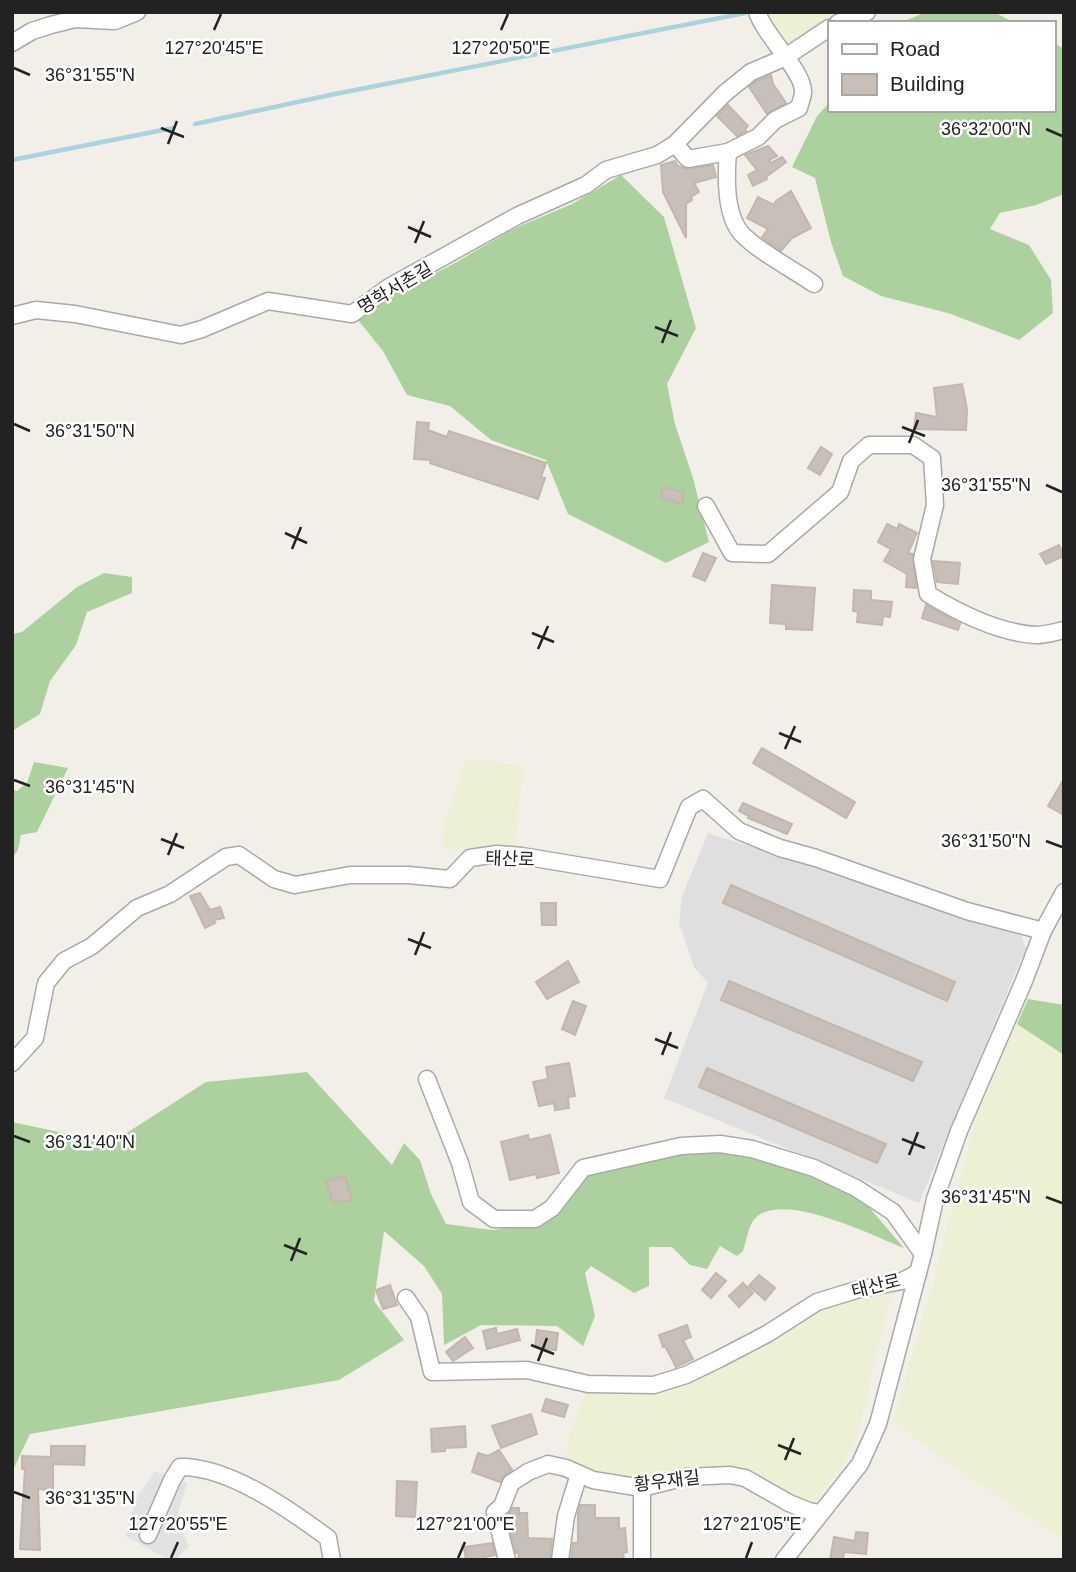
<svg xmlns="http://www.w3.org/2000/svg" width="1076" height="1572" viewBox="0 0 1076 1572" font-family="Arial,'Noto Sans KR',sans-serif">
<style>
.residential{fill:#e0dfdf}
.farmland{fill:#eef0d5}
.forest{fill:#add19e}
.parking{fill:#e2e2e2}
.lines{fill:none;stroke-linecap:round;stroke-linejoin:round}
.stream{stroke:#aad3df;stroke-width:4.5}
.building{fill:#c7bfb8;stroke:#c4b6ab;stroke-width:2}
.minor-casing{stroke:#a9a9a9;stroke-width:19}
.minor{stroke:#fff;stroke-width:16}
.ticks{fill:none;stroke:#222;stroke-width:2.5}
.labels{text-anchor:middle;stroke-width:5;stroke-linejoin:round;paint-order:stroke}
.street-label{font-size:18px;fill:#222;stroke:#fff}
.ticks-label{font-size:18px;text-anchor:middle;fill:#222;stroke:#fff;stroke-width:5;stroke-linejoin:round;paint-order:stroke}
</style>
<rect width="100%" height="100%" fill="#f2efe9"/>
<polygon class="residential" points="708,833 1020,933 1026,948 919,1203 664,1098 708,983 694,967 679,923 682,896"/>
<g class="farmland">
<polygon points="760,12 849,12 785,51"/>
<polygon points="467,758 523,766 515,846 459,851 443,848 442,833"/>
<polygon points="1017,1024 1064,1055 1064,1537 1061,1538 948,1464 893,1420 934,1279 977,1114"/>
<polygon points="860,1292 892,1293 872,1371 865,1407 851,1452 816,1502 791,1498 756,1476 636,1483 579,1465 566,1457 569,1433 587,1389 652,1389 798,1318"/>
</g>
<g class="forest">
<polygon points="926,12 994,12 1015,23 900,23"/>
<polygon points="1053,42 1064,49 1064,194 1036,205 1000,213 990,229 1029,245 1051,280 1053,313 1019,340 948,313 881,296 843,276 831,242 815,178 792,167 817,116 829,103 829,110 1053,110"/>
<polygon points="621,175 664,217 696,328 667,384 675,424 693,478 709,542 666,563 568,514 546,460 491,440 450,406 407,395 383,351 358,320 382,301 455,263 513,229 572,204"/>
<polygon points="104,573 132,577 132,593 87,612 76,645 50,681 40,714 12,731 12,634 22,632 77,587"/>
<polygon points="34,762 68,768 37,832 21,835 18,850 12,859 12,790 17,791 27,783"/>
<polygon points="1028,999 1064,1005 1064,1055 1017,1024"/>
<path d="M307 1072 392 1165 404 1143 420 1160 431 1194 446 1224 492 1230 538 1224 588 1172 673 1153 714 1149 749 1154 808 1171 853 1192 868 1206 904 1248C873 1236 777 1187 753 1221 748 1228 746 1243 743 1251L737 1256 720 1246 707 1269 690 1265 672 1247H649V1286L634 1293 591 1266 585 1273 595 1316 583 1346 557 1326 481 1325 444 1345 442 1294 424 1266 384 1231 374 1301 404 1340 339 1380 30 1434 12 1472V1122L111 1143 206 1082Z"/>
</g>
<polygon class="parking" points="155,1471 187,1483 176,1520 189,1546 176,1559 163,1557 126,1536 136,1499"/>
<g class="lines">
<g class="stream">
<polyline points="195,124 330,95 745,13"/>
<polyline points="12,160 173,128"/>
</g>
</g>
<g class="building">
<polygon points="771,75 773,84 786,103 767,114 749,87 756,81"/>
<polygon points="728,105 748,126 745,129 746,131 737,136 717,116"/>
<polygon points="768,146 777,156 769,160 771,163 782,157 786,162 766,177 767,179 753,186 748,175 757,170 745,155"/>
<polygon points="675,161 678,166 685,169 713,165 716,177 694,183 699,192 691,197 692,200 686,204 686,238 663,192 661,165"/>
<polygon points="791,191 811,228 792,238 781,251 762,237 768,229 747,218 758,197 774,205 776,201"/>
<polygon points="962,384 967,409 966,430 914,429 916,413 937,417 934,388"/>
<polygon points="417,422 429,423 428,430 447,437 449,431 546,463 541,477 545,478 538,499 430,463 431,460 414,459"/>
<polygon points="821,447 832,454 820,475 808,468"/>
<polygon points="663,487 684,492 682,504 660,498"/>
<polygon points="887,524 897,529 899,524 917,533 908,553 913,554 916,588 906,587 907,574 884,561 891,549 878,542"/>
<polygon points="1059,545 1064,556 1046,564 1040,554"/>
<polygon points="703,553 716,558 705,581 693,576"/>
<polygon points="933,561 960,563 958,584 937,582"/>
<polygon points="772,585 815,588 812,630 786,629 786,624 770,623"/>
<polygon points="854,590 871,591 871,600 892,602 890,617 883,616 882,625 857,622 858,612 853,611"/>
<polygon points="926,605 960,624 958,630 922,618"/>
<polygon points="762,748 855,802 846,818 753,763"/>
<polygon points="1064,779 1064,815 1048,806"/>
<polygon points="743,803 792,824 787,834 748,818 749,816 739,811"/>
<polygon points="731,885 955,982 947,1001 723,903"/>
<polygon points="200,893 210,910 220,907 224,918 214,920 215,923 205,928 190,896"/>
<polygon points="541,903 556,903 556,925 542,925"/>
<polygon points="568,961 579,982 547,999 536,982"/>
<polygon points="729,981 922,1062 913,1081 721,1000"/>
<polygon points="573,1001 586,1006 575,1035 562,1029"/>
<polygon points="569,1063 575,1096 568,1097 569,1108 555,1110 554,1103 539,1106 533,1082 548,1079 546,1067"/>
<polygon points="707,1068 886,1144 877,1163 699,1087"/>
<polygon points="528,1135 529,1140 550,1135 559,1173 537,1178 536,1174 510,1180 501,1142"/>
<polygon points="345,1176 352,1200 333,1203 326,1181"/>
<polygon points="716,1273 726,1281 711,1298 702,1290"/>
<polygon points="759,1275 775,1288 765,1300 749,1286"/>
<polygon points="743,1283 753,1293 739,1307 729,1296"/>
<polygon points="390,1285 397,1305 383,1309 376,1290"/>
<polygon points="687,1325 691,1337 683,1340 693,1359 676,1367 665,1346 663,1347 659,1335"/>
<polygon points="496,1328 497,1334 517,1329 520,1340 487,1349 483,1331"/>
<polygon points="537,1330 558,1333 556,1350 535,1347"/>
<polygon points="465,1337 473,1348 453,1361 446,1352"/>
<polygon points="546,1399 568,1405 564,1417 542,1411"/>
<polygon points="531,1414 537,1434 501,1448 492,1426"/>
<polygon points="465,1426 466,1447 445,1448 445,1451 432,1452 431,1429"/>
<polygon points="51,1446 85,1446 84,1465 53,1464 53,1490 38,1489 40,1550 20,1549 25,1469 22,1469 22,1456 51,1457"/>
<polygon points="499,1450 512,1470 505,1475 500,1482 472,1472 478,1453 488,1456"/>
<polygon points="397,1481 417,1482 415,1517 396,1516"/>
<polygon points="580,1505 595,1505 595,1518 619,1518 619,1529 625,1528 627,1552 623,1553 624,1560 571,1560 573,1543 578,1543 578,1513"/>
<polygon points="512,1508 519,1508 519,1513 527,1513 528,1538 552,1539 550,1560 518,1560 519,1552 516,1553 507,1516"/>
<polygon points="856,1532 868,1533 866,1554 844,1552 843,1560 830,1560 834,1537 855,1541"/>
<polygon points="492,1543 495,1555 484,1557 484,1560 466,1560 464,1547"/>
</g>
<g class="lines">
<g class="minor-casing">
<g id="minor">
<polyline points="838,23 867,12"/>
<polyline points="12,43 32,31 51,25 75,19 115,21 137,12"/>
<path d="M675 144 688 159 728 152 758 137 775 120 799 108C800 103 803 97 803 92 804 72 765 36 757 12"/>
<path d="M728 152C726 175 725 214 741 233 756 250 794 270 814 284"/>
<polyline points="12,316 36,310 75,314 181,335 202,329 268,301 352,314 389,287 517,216 586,185 606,170 657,155 675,144 725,93 751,72 784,58 829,28"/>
<path d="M706 506 732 553 768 554 840 492 851 461 869 445H913L932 458 935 505 922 559 928 594C959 613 999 633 1036 635 1045 635 1055 632 1064 630"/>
<polyline points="12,1063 35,1038 46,983 64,961 92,946 137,908 170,894 226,857 239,855 274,879 295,885 350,875 408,875 450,879 470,858 497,854 522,856 660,879 689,807 703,799 739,831 780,848 816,858 967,911 1043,931"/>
<polyline points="427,1079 460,1163 471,1202 494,1219 535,1219 552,1208 583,1168 681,1146 720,1144 752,1149 814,1168 856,1188 893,1212 923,1254"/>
<polyline points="406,1298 419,1317 432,1372 527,1370 588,1384 654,1385 686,1375 719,1359 767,1334 817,1302 856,1290 902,1281 918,1273"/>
<path d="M148 1535 172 1480 180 1467C229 1466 290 1510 328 1538L332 1560"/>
<polyline points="507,1560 495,1512 502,1506 511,1483 528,1472 548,1464 566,1468 593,1480 642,1488 686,1477 730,1475 745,1478 789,1503 809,1511 820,1513"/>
<polyline points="560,1560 566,1516 579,1474"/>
<polyline points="642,1560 642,1488"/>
<polyline points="784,1560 860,1464 878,1424 923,1254 935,1199 959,1131 1024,981 1043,931 1064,892"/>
</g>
</g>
<use href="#minor" class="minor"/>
</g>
<path class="ticks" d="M214 30 221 14M501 30 508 14M14 68 30 75M161 128 184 137M1046 129 1062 136M168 144 177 121M408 227 431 237M415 243 424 221M655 327 678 336M662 343 671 320M14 424 30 431M902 427 925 436M909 443 918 420M1046 485 1062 492M285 533 307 543M292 549 301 527M532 633 554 642M538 649 548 626M779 733 801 742M785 749 795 726M14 780 30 786M161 839 184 848M1046 841 1062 847M168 855 177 833M408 939 431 948M415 955 424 932M655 1039 678 1048M662 1055 671 1032M14 1136 30 1142M902 1139 925 1148M909 1155 918 1132M1046 1197 1062 1203M284 1245 307 1254M291 1261 300 1238M531 1345 554 1354M538 1361 547 1338M778 1445 801 1454M785 1460 794 1438M14 1492 30 1498M171 1558 178 1542M458 1558 465 1542M746 1558 752 1542"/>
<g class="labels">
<g class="street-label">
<text transform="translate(395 288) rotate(-31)" y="6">명학서촌길</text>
<text transform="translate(510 859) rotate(2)" y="6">태산로</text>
<text transform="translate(876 1286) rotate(-14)" y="6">태산로</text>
<text transform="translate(667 1481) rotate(-7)" y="6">황우재길</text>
</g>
</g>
<g class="ticks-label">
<text x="214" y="54">127°20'45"E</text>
<text x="501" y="54">127°20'50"E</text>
<text x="90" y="81">36°31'55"N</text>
<text x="986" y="135">36°32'00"N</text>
<text x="90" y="437">36°31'50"N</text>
<text x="986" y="491">36°31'55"N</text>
<text x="90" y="793">36°31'45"N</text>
<text x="986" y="847">36°31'50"N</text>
<text x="90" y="1148">36°31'40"N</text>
<text x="986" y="1203">36°31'45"N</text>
<text x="90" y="1504">36°31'35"N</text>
<text x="178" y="1530">127°20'55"E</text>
<text x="465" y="1530">127°21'00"E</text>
<text x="752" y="1530">127°21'05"E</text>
</g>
<rect width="1076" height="1572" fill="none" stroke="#222222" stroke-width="28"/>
<rect x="828" y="21" width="228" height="91" fill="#ffffff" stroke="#a7a7a7" stroke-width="2"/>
<rect x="842" y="44" width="35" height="10" fill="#ffffff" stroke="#a7a7a7" stroke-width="2"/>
<text x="890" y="56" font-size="21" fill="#222222">Road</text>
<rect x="842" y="74" width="35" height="21" fill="#c7bfb8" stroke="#a7a7a7" stroke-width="2"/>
<text x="890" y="91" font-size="21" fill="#222222">Building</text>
</svg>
